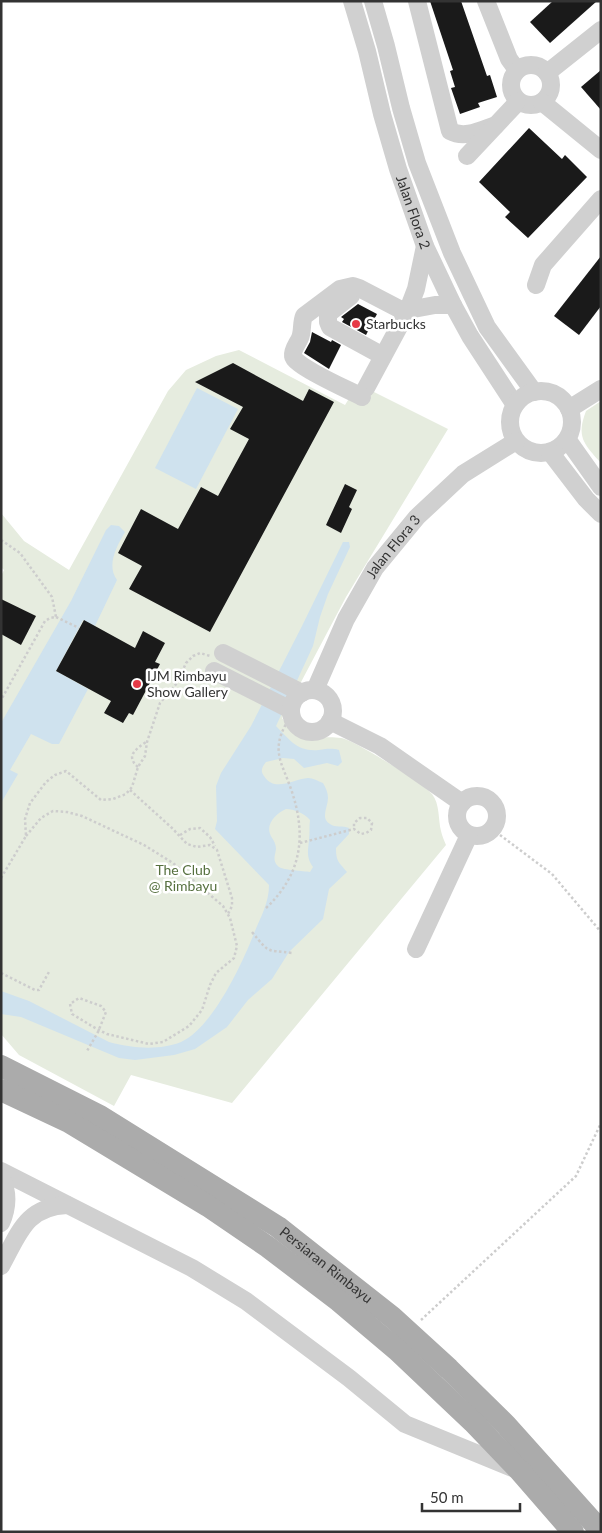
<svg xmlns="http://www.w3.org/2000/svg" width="602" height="1533" viewBox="0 0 602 1533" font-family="Lato,sans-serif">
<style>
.green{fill:#e6ecdf}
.water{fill:#cfe2ee;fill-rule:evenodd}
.building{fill:#1a1a1a}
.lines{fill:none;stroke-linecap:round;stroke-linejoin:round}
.path{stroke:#cdcdcd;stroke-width:2.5;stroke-dasharray:2.5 2.5;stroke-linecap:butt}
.minor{stroke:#d0d0d0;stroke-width:18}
.major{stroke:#ababab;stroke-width:22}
.poi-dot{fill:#e63946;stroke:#fff;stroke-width:2}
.labels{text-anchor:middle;stroke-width:5;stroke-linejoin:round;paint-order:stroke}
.street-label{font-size:14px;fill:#333;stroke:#fff}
.poi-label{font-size:14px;fill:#333;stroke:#fff;text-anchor:start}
.park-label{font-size:14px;fill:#56703f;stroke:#fff}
</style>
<rect width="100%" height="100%" fill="#fff"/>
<g class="green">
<path d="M239 350 345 405 358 384 448 429 346 597 282 718C306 753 309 733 341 738 353 739 424 784 432 794 440 804 438 819 441 831 442 836 444 840 446 845L232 1103 131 1075 114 1106 19 1055 1 1034V576L4 570 1 567V513L24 541 69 570 168 391 186 370 216 356Z"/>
<path d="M601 401V463C584 444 576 437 586 411Z"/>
</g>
<g class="water">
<polygon points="197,388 238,409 196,489 155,468"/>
<path d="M111 525 119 526 125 532C117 546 106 565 117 580L95 626 83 620 56 671 88 689 59 744H52L31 734 10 770 18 774 1 803V723L71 601 106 530Z"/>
<path d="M343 542H349L350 547 328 594 320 617 313 646 276 726C290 740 297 752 319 750 327 749 331 748 339 750L342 762 338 766 327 763 304 768 294 759 283 758 266 762C262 767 260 771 264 776 275 793 293 779 308 778 313 778 318 781 323 783 326 788 328 793 328 798 328 807 320 818 330 824 335 828 343 825 349 828V834L336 848C336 862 339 862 347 872L329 889 323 919 289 952 272 979 248 1000 227 1027 195 1049 174 1055 135 1060 119 1058 21 1017 1 1014V991L29 1001 109 1042C131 1048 159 1051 181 1042 212 1028 241 966 253 936 260 918 269 904 269 885L215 829 217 821 216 786 221 773 251 726 302 626ZM286 809C294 809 304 813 310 820 309 827 310 833 309 840 308 851 306 857 313 867L310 872C304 871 283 870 279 867 272 861 275 856 276 849 276 842 272 839 270 834 266 823 277 813 286 809Z"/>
</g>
<g class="building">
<polygon points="430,1 461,1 487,76 490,75 497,97 478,103 480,107 460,114 451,88 455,87 450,71 453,70"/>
<polygon points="553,1 597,1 550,43 530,22"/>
<polygon points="601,70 601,110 581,87"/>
<polygon points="529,128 562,159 565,155 587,177 528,238 505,217 510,212 479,182"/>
<polygon points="601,256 601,306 579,335 554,316"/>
<polygon points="358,304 377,314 366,335 342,322 344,319 341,317"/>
<polygon points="312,332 331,342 332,340 341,345 329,369 304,353 310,342"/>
<polygon points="233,363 303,401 309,389 334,402 210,632 129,589 142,566 118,553 141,509 178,529 201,487 218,496 249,439 230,429 243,407 195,382"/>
<polygon points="345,484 357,490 349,507 352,509 341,533 326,525"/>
<polygon points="1,599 36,616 21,645 1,634"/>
<polygon points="84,620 135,648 143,631 165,643 155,662 160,664 133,715 129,713 123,723 104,713 111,701 56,671"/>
</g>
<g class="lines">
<g class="path">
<polyline points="1,540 20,553 52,597 56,617 50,618 45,621 1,700"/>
<polyline points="56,617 79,628"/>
<path d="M138 767C125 756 136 749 146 742"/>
<polyline points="130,790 172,828 187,844 197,847 210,845 217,850 232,898 232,906 228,914"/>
<polyline points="492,829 552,874 601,932"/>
<polyline points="180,835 190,829 200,828 210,837 215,846"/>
<path d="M26 836 41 818 53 811 67 812 82 816 144 845 173 863 223 906 230 918 237 946 234 958 216 973 210 985 202 1010 189 1026 163 1042 149 1044 107 1034C94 1028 84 1021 72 1014L70 1004 79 998 101 1006 106 1012 98 1032 87 1051"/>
<polyline points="300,843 354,829 361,834 366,833 371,830 372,823 367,818 360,818 354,823 354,829"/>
<polyline points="1,878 26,836 25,819 30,803 46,782 55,775 66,771 101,800 113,799 126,794 132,787 138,767 145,756 147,742 160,703 177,683 186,663 193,656 200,653 210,656"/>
<path d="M266 908C302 874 307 835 291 789 282 763 271 751 286 724"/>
<path d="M252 932C271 955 265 949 292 953"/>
<polyline points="1,973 35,990 39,990 50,970"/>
<polyline points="421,1320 576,1176 601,1123"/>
</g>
<g class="minor">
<path id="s1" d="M352 1 367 51 382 114 398 169 425 246 453 305 470 336 515 405"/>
<polyline points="373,1 386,46 401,108 417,163 452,253 487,327 534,392"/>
<path d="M417 1 450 131C465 139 481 130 496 125"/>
<polyline points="486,1 509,59 517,70"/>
<circle cx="531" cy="85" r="20"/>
<polyline points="547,73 601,30"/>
<polyline points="542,102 601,150"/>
<polyline points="467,156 514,106 517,101"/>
<polyline points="536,285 543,265 601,199"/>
<polyline points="351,296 328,314 328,322 330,327 383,356"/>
<polyline points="408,310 435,305 453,305"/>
<polyline points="366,388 408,310 416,289 425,246"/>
<circle cx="541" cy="422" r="31"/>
<path d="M362 397C351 391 294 366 293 356 292 350 298 343 300 338 303 331 301 323 304 316L340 289 353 286 359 288 407 313"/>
<polyline points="569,409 601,389"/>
<polyline points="567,439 601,487"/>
<polyline points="550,452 586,499 601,514"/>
<polyline points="223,653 302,693"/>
<polyline points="214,671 291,710"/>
<path id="s2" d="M315 690 346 619 375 568 417 517 463 474 516 441"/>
<circle cx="312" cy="711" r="21"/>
<polyline points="330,721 380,746 462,803"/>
<circle cx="477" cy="816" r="20"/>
<polyline points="416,949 469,835"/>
<polyline points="1,1171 192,1268 246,1301 349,1378 405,1424 515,1469"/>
<path d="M1 1177C9 1193 8 1207 1 1223"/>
<path d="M1 1266C19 1234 25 1207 67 1205"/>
</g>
<g class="major">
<path id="s3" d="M1 1066 100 1116 278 1227 392 1317 449 1369 506 1425 601 1531"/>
<polyline points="1,1090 69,1122 208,1206 268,1247 339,1301 397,1350 473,1422 520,1471 573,1532"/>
</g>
</g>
<g class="poi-dot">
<circle cx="356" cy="324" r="5"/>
<circle cx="137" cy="684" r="5"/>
</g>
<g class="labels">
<g class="street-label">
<text dy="5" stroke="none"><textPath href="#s1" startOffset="220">Jalan Flora 2</textPath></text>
<text dy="5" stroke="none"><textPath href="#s2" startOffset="164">Jalan Flora 3</textPath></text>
<text dy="5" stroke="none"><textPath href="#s3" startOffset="382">Persiaran Rimbayu</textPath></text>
</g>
<g class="poi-label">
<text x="366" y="329">Starbucks</text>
<text x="147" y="681">IJM Rimbayu<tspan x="147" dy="16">Show Gallery</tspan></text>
</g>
<g class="park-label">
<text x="183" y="875">The Club<tspan x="183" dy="16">@ Rimbayu</tspan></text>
</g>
</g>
<rect width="602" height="1533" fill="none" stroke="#333333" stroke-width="5"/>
<path d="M422 1503v8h98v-8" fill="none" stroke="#333333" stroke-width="2.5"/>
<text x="430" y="1503" font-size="15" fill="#333333" stroke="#ffffff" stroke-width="4" paint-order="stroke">50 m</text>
</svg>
